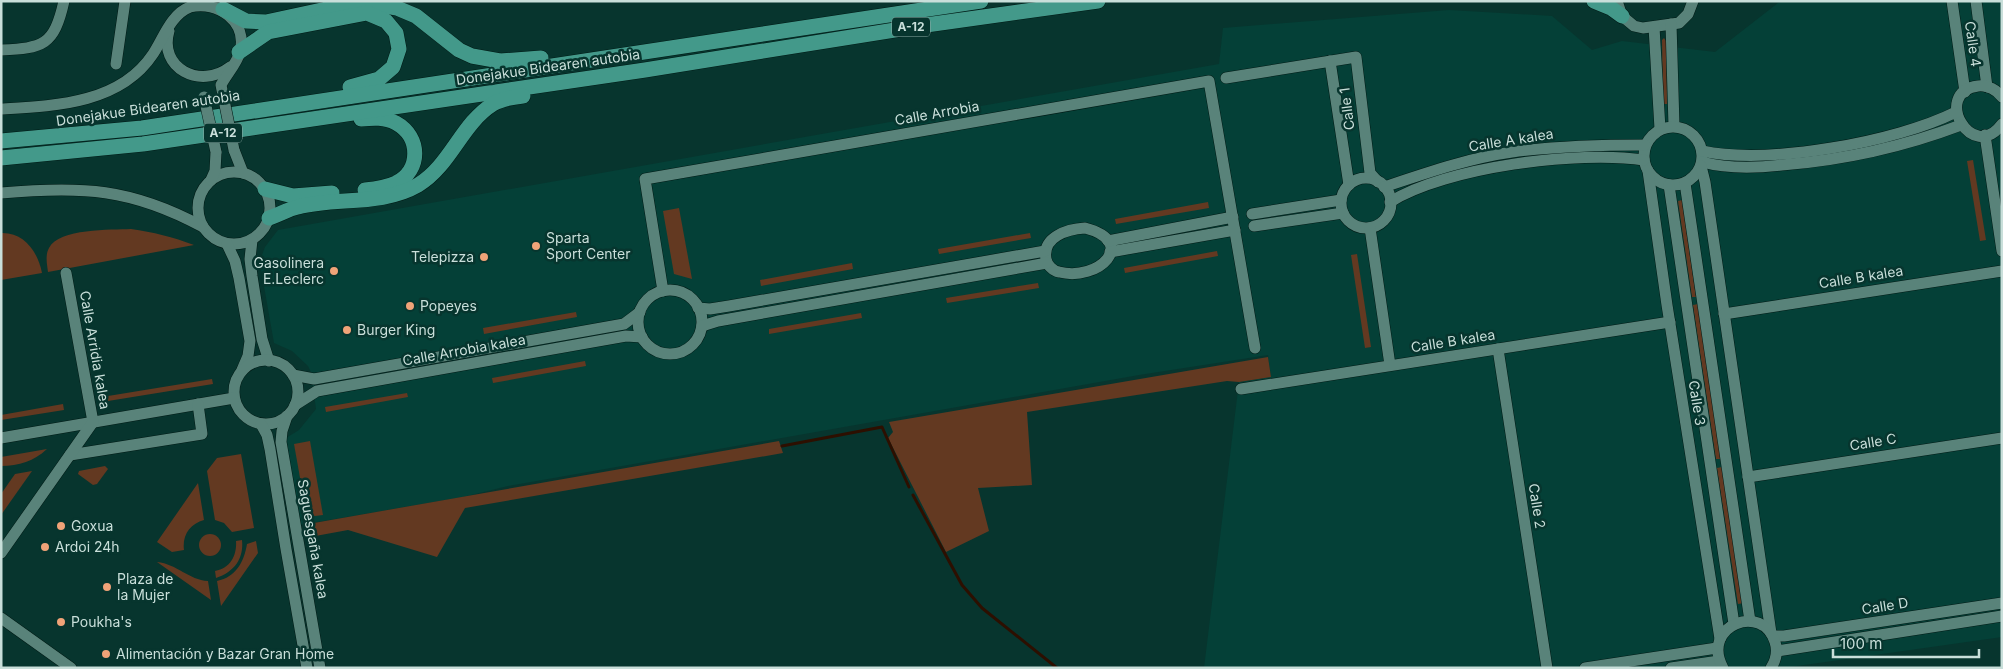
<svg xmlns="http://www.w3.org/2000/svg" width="2003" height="669" viewBox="0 0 2003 669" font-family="Inter,sans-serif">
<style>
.built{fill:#044037}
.green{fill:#633921}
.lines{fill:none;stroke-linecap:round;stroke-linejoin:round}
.stream{stroke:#2d0f00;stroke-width:3}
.minor-casing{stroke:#001b16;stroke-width:12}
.highway-casing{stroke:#001b16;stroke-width:16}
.minor{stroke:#59837a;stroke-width:11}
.highway{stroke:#43998a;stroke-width:15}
.minor-bridge-casing{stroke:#001b16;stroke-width:12;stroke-linecap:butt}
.minor-bridge{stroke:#59837a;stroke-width:11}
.poi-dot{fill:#f0a378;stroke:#07352e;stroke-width:2}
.labels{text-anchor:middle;stroke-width:5;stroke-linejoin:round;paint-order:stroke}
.shield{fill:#07352e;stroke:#8faca6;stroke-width:1}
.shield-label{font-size:12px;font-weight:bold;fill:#c9dfda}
.street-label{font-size:14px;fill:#c9dfda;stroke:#07352e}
.poi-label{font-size:14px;fill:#c9dfda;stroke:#07352e;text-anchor:start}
</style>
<rect width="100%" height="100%" fill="#07352e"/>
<polygon class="built" points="1783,1 2002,1 2002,637 1783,668 1204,668 1239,382 1271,377 1268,355 1139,375 702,452 508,486 463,497 300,525 286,438 299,430 316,409 311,372 308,366 292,351 274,343 261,269 262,255 265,247 278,230 1219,64 1223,28 1449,10 1552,16 1592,50 1622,41 1715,52 1778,3"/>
<g class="green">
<polygon points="1664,38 1666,41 1667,104 1663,104 1662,40"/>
<polygon points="1973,160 1986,240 1980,241 1967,161"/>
<polygon points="1682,200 1696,297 1692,297 1678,201"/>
<polygon points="1208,202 1209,208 1116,224 1115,219"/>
<polygon points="679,208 692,279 674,274 663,211"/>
<path d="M131 229C153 232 173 237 194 245L48 272C47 264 45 255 49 248 59 228 111 230 131 229Z"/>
<path d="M1 233C24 232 38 252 42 273L1 280Z"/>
<polygon points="1030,233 1031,238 939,254 938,249"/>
<polygon points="1217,251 1218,256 1125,273 1124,268"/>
<polygon points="1357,254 1371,347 1365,348 1351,255"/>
<polygon points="852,263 853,269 761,286 760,280"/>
<polygon points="1038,283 1039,288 947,303 946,298"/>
<polygon points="1698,304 1721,459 1716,459 1693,305"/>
<polygon points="576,312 577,317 484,334 483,328"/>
<polygon points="861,313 862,318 769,334 769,329"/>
<polygon points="1268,357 1271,377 1239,382 1227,381 1027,412 1032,485 978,488 989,531 946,552 888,438 893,432 889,422"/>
<polygon points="585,361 586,366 493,383 492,378"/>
<polygon points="212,379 213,384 108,401 108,396"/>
<polygon points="407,393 408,397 326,412 325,407"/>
<polygon points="63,404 64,410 1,420 1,415"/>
<polygon points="310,441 323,515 307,517 294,444"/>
<polygon points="779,441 783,453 465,508 437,557 348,530 310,537 308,524"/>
<path d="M47 449C34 461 19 466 1 466V457Z"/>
<polygon points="241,454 254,528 232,532 224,523 215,520 207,471 217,458"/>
<polygon points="105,466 108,469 97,484 93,485 78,474 79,471"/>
<polygon points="1722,467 1744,603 1738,604 1717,468"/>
<polygon points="32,471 1,515 1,494 15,474"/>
<path d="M198 483 204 520C190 524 182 535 184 550L172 552 157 542Z"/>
<circle cx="210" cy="545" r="11"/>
<path d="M242 540C244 559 234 572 216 578L215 571C230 568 237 556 236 541Z"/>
<path d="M256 541 258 553 221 606 217 581C236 577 244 562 247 544Z"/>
<path d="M157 562C177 564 189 580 208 581L211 600Z"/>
</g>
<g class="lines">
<g class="stream">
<polyline points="782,446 882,427 909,487"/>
<polyline points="913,495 962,585 982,608 1057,668"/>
</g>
<g class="minor-casing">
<g id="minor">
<polyline points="1617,1 1622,16 1634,26 1643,28 1679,23 1688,14 1693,1"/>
<polyline points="1952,1 1965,92"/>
<polyline points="1976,1 1987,87"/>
<polyline points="1671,24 1674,126"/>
<polyline points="1654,27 1660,129"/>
<path d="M169 31C158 68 200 90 230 67"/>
<path d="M1 50C43 48 54 46 64 1"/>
<polyline points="1330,61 1349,185"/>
<polyline points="116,64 125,1"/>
<polyline points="1226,78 1356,57 1370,173 1378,182"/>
<path d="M2002 97C1997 90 1988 85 1978 86 1931 92 1972 165 2002 124"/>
<path d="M1 109C54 106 120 104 153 54 163 39 171 14 190 7 218 0 248 22 240 52 237 63 227 74 221 85L223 95"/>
<circle cx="1673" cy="156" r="29"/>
<polyline points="1985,135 2002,251"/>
<polyline points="234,150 243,173"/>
<path d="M1702 151C1769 165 1896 142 1956 112"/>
<path d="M1702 162C1728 169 1756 168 1782 165 1844 160 1903 147 1961 125"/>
<polyline points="1701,166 1705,182 1771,633"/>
<polyline points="1648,171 1667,305 1720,639"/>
<circle cx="234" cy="208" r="36"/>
<circle cx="1366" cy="203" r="25"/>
<polyline points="211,180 215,171 216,152"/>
<polyline points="1685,183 1750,621"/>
<polyline points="1669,185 1734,624"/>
<path d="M1384 187C1426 173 1469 158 1512 152 1557 146 1601 145 1645 145"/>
<path d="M1 193C82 186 131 188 203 227"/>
<path d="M1390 202C1446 167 1579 150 1644 160"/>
<polyline points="1252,214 1341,200"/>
<polyline points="1254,226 1343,213"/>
<path d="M1085 228C1139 242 1099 282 1059 272 1053 271 1047 265 1046 259 1042 237 1067 229 1085 228Z"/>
<polyline points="1370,228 1390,365"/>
<polyline points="252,240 250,259 252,276 262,339 269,361"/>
<polyline points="1108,241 1233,217"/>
<polyline points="227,244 235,261 239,278 250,341 248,356 242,370"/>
<polyline points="1110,252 1235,230"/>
<circle cx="670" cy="322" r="32"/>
<polyline points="663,291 645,179 1209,81 1255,348"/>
<polyline points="698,308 710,309 729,306 1045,251"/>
<polyline points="1724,314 2002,271"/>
<polyline points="702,326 718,321 1047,263"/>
<polyline points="1498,349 1547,668"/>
<circle cx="266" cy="392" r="32"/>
<polyline points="293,375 314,379 624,324 640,312"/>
<polyline points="1241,389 1670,322"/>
<polyline points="295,405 317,391 626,336 642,337"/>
<polyline points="287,416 282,431 281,442 320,668"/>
<polyline points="261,424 267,435 270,449 286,549 307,668"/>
<polyline points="1,438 234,398"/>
<polyline points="70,455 202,434 198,404"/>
<polyline points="1748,477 2002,438"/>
<polyline points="1,553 93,422 66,273"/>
<polyline points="1,618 71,668"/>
<polyline points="1773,636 1784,636 2002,603"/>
<polyline points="1777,651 2002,616"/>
<polyline points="1585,668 1717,648"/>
<polyline points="1671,668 1719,661"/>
<path d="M1723 668C1700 625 1763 602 1775 642 1778 651 1776 660 1771 668"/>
</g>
</g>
<g class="highway-casing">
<g id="highway">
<polyline points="1594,1 1611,8 1622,16"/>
<polyline points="223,9 246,21 266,22 350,4 373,4 397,8 416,16 459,50 472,56 500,61 541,58"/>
<polyline points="239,52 268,32 367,13 386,21 396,33 399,49 393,67 379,79 350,87"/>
<path d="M361 119C373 118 385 117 396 123 421 137 421 170 396 183 387 187 374 189 365 190"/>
<polyline points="1,141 142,128 981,1"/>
<polyline points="1,158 143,144 645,70 926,25 1098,1"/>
<polyline points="265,189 293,196 332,193"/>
<path d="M269 218C279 215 288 209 298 207 336 197 382 206 418 185 451 165 461 124 493 104 501 99 514 97 523 96"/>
</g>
</g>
<use href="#minor" class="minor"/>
<use href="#highway" class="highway"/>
<g class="minor-bridge-casing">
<g id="minor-bridge">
<polyline points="223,95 234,150"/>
<polyline points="204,97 216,152"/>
</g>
</g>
<use href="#minor-bridge" class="minor-bridge"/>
</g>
<g class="poi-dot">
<circle cx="536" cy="246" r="5"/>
<circle cx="484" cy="257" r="5"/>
<circle cx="334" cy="271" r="5"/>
<circle cx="410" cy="306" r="5"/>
<circle cx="347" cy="330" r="5"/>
<circle cx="61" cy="526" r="5"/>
<circle cx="45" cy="547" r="5"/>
<circle cx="107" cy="587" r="5"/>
<circle cx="61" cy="622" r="5"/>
<circle cx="106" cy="654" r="5"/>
</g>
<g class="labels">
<g class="shield">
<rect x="892" y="17.5" width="38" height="19" rx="4"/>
<rect x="204" y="123.5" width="38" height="19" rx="4"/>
</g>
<g class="shield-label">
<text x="911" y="31">A-12</text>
<text x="223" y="137">A-12</text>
</g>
<g class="street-label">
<text transform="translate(1973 44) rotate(82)" y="5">Calle 4</text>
<text transform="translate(548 67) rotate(-8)" y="5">Donejakue Bidearen autobia</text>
<text transform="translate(148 108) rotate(-8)" y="5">Donejakue Bidearen autobia</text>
<text transform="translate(1347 109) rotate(-97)" y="5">Calle 1</text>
<text transform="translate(937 113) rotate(-10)" y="5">Calle Arrobia</text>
<text transform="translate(1511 140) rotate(-9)" y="5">Calle A kalea</text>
<text transform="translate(1861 277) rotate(-9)" y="5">Calle B kalea</text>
<text transform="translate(1453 341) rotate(-9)" y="5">Calle B kalea</text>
<text transform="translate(95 350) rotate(80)" y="5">Calle Arridia kalea</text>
<text transform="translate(464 350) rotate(-10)" y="5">Calle Arrobia kalea</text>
<text transform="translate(1697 403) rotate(81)" y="5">Calle 3</text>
<text transform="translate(1873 442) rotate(-9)" y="5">Calle C</text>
<text transform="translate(1537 506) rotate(81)" y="5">Calle 2</text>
<text transform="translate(313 539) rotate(80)" y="5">Saguesgaña kalea</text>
<text transform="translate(1885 606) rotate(-9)" y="5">Calle D</text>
</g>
<g class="poi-label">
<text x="546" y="243">Sparta<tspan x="546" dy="16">Sport Center</tspan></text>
<text x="474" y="262" text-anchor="end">Telepizza</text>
<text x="324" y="268" text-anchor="end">Gasolinera<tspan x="324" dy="16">E.Leclerc</tspan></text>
<text x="420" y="311">Popeyes</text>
<text x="357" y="335">Burger King</text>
<text x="71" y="531">Goxua</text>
<text x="55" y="552">Ardoi 24h</text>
<text x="117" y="584">Plaza de<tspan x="117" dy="16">la Mujer</tspan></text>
<text x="71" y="627">Poukha's</text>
<text x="116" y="659">Alimentación y Bazar Gran Home</text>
</g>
</g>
<rect width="2003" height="669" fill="none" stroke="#c9dfda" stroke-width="5"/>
<path d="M1833 649v8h146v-8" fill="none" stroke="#c9dfda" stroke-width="2.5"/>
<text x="1840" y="649" font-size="15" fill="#c9dfda" stroke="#07352e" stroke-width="4" paint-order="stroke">100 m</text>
</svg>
